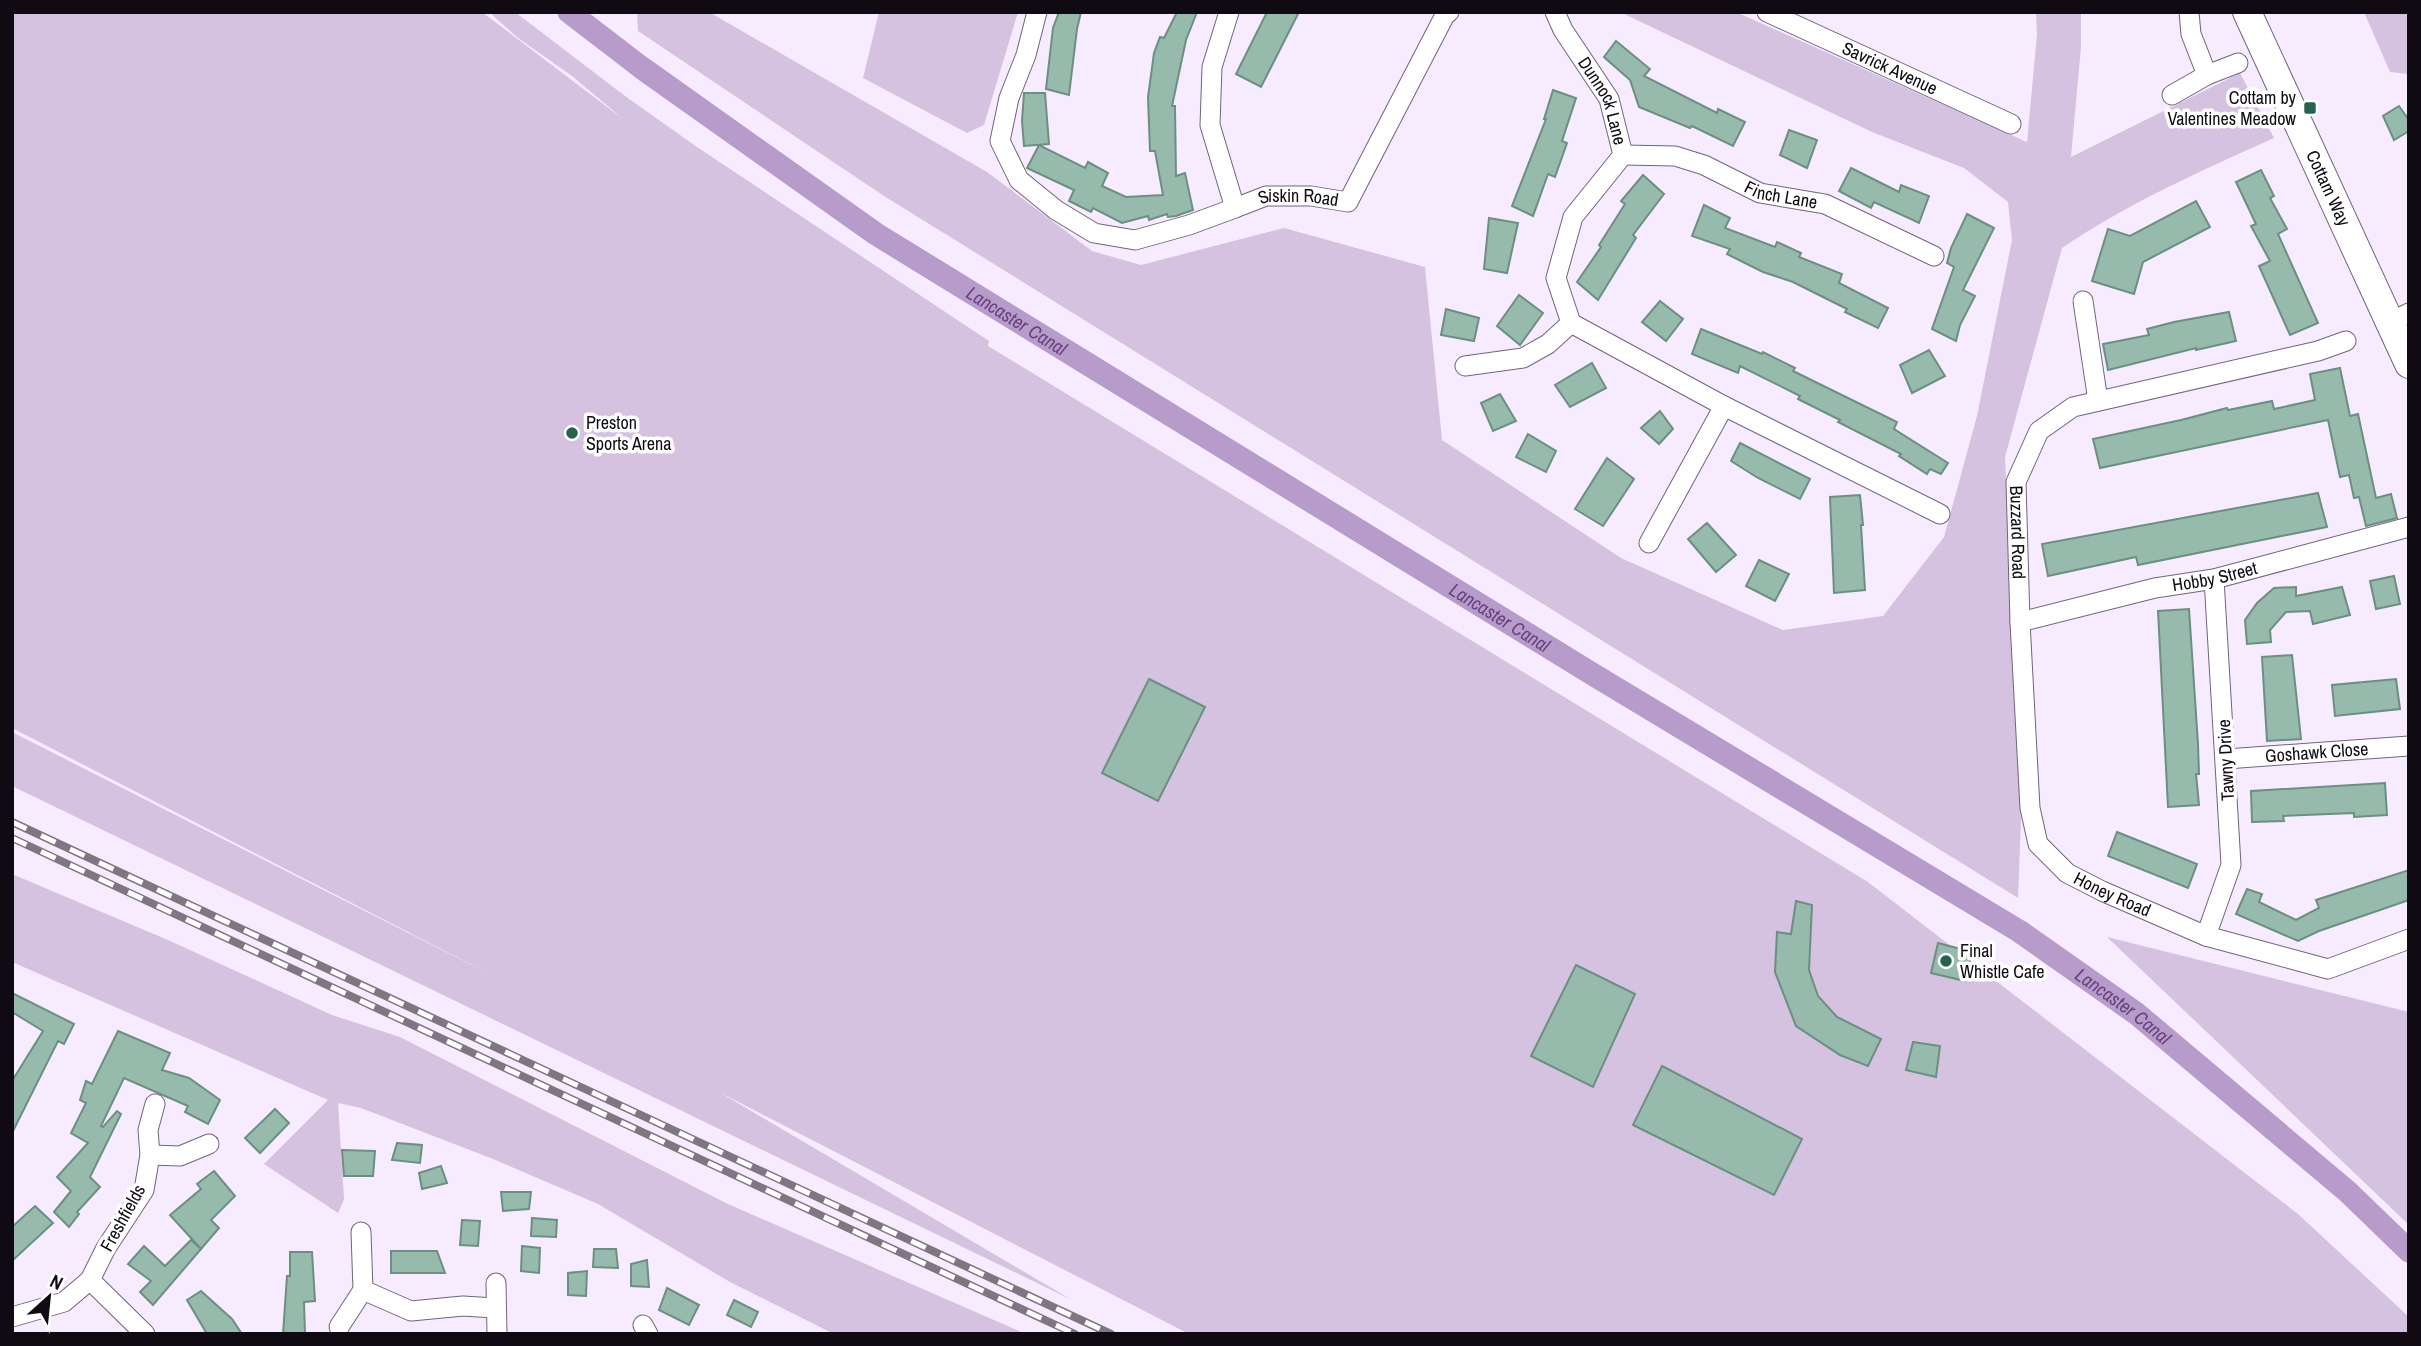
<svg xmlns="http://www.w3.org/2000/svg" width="2421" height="1346" viewBox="0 0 2421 1346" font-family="'Archivo Narrow',sans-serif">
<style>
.green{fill:#d4c2e0}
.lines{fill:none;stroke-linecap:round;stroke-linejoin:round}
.canal{stroke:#b79bca;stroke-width:23}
.building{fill:#96baab;stroke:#6c8f81;stroke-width:2}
.street-casing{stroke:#73637d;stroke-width:21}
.secondary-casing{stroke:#73637d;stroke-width:30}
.street{stroke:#fff;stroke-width:19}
.secondary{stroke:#fff;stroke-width:28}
.rail-casing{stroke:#7e7683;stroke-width:8}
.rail{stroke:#fff;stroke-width:5;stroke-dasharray:16;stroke-linecap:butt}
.poi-dot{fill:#25634f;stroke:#fff;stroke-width:2.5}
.labels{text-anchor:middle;stroke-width:7;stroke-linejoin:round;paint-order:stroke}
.street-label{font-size:18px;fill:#100a13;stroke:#fff}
.poi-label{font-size:18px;fill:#100a13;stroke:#fff;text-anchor:start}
.water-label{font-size:19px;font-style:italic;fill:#67427e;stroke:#fff}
</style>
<rect width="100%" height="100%" fill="#f7ecff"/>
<g class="green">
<polygon points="12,12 482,12 623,119 572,76 518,38 489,12 515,12 625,96 697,147 989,341 988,346 1868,882 2298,1214 2409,1317 2409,1334 1189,1334 719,1092 1072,1300 12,786 12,732 511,985 12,728"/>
<path d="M637 12H709L987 172 1092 251 1141 265 1284 228 1425 267 1442 440 1621 558 1783 630 1883 616 1944 537 1977 416 2012 240 2008 202 1964 168 1872 132 1620 12H1736L2027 142 2037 35 2036 12H2081V47L2071 157 2240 73 2274 138C2201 171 2128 203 2062 248L2005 457 2021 819 2018 898 884 196 638 31Z"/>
<polygon points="879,12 1018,12 984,125 967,133 863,78"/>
<polygon points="2364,12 2409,12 2409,74 2390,72"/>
<polygon points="12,874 168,940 332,1015 400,1037 728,1204 1026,1334 834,1334 730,1282 598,1204 493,1159 361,1108 338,1103 344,1199 338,1213 264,1164 328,1100 12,962"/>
<polygon points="2107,937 2409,1012 2409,1225"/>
</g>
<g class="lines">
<path class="canal" id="s1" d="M569 12 642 68 876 234 1594 675 2019 931 2137 1014 2348 1192 2409 1251"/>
</g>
<g class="building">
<polygon points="1059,12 1081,12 1077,29 1069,95 1046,89 1053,28"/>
<polygon points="1177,12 1197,12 1186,40 1172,106 1175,106 1176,176 1185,173 1193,210 1176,216 1168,217 1167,214 1149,220 1148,216 1122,223 1093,208 1091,212 1069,201 1074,190 1027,168 1039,145 1085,168 1088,162 1108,173 1102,186 1126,197 1163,195 1155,151 1150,151 1148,97 1154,53 1160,37 1164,38"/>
<polygon points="1267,12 1299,12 1261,87 1236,74"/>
<polygon points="1616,41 1650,69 1644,76 1717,113 1718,109 1745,122 1733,146 1692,126 1690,128 1639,107 1630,80 1604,57"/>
<polygon points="1553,90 1576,98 1562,141 1567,143 1555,177 1548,174 1533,216 1512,206 1546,119 1544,119"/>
<polygon points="1024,93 1045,93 1049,144 1024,146 1022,121"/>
<polygon points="2399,106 2409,120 2409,131 2394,140 2383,116"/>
<polygon points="1789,130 1817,140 1807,168 1780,155"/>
<polygon points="1851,168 1899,192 1901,185 1929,196 1919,223 1874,202 1871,208 1839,191"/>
<polygon points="2261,170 2274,196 2270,198 2287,229 2278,234 2318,323 2290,335 2259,266 2270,261 2251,226 2256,224 2236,182"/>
<polygon points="1643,175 1664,194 1633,235 1636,238 1598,300 1577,282 1601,247 1599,245 1625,204 1621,201"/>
<polygon points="2196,201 2210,227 2143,262 2134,294 2092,281 2108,229 2130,236"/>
<polygon points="1704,205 1730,218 1725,228 1775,247 1777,242 1801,253 1799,257 1842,274 1839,283 1888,308 1878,328 1845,312 1847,309 1793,282 1763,272 1727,254 1730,249 1692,236"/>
<polygon points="1967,214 1994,228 1963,290 1975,296 1960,325 1956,341 1932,329 1954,267 1947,263 1951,248"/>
<polygon points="1489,218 1518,223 1507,273 1484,269"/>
<polygon points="1519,295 1543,313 1520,345 1497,326"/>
<polygon points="1660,301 1683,319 1666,341 1642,322"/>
<polygon points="1446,309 1479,318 1474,341 1441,335"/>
<polygon points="2229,312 2236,341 2196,350 2196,348 2108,370 2103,344 2149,335 2147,329 2174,322"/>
<polygon points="1701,329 1762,354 1763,352 1795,368 1793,371 1897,422 1894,429 1948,463 1941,474 1930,469 1927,474 1899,456 1901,454 1838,422 1840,420 1798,399 1800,396 1740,366 1738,373 1692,354"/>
<polygon points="1929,350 1945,376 1912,393 1900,365"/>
<polygon points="1592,363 1606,388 1570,407 1555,385"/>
<polygon points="2340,368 2350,416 2358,414 2376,498 2391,494 2397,518 2366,526 2359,497 2354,498 2349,475 2340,477 2328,420 2100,468 2093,439 2181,420 2227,408 2228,410 2272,401 2274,409 2315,400 2310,374"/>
<polygon points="1500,394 1516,421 1493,431 1481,403"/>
<polygon points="1660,411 1673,429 1659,444 1641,428"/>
<polygon points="1528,434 1556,451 1546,472 1516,457"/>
<polygon points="1740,443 1810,479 1800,499 1758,478 1731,461"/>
<polygon points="1607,458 1634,479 1603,526 1575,509"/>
<polygon points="2318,493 2327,527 2138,565 2136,557 2048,576 2042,544"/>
<polygon points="1860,495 1863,525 1861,525 1865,590 1834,593 1830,497"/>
<polygon points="1707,523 1736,555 1716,572 1688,539"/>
<polygon points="1759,560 1789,574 1775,601 1746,586"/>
<polygon points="2394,576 2400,604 2376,609 2370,581"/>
<polygon points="2296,587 2296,596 2342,587 2350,615 2313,624 2310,611 2286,612 2270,630 2271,642 2247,644 2245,620 2257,603 2274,588"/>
<polygon points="2189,609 2198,744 2199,774 2196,774 2199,805 2168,807 2158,611"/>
<polygon points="2292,655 2301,739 2267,741 2262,657"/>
<polygon points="1149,679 1205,707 1158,801 1102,773"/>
<polygon points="2396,679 2400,709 2335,716 2332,685"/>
<polygon points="2385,783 2387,815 2354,817 2354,813 2283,816 2284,821 2252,822 2251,791"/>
<polygon points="2117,832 2197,864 2188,888 2108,856"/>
<polygon points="2409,870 2409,900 2319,931 2298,941 2236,914 2247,889 2262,894 2259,902 2296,920 2319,908 2316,900"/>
<polygon points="1796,901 1812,905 1809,970 1818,996 1837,1017 1881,1039 1868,1066 1840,1055 1796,1026 1775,972 1777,932 1791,934"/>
<polygon points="1938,943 1972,952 1965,981 1931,973"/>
<polygon points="1576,965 1635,994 1593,1087 1531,1056"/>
<polygon points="12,993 74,1024 64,1044 58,1041 12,1133 12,1081 43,1031 12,1012"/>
<polygon points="118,1031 170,1053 162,1070 189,1078 220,1100 208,1124 185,1112 188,1106 124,1078 101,1126 103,1127 117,1111 121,1114 90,1177 100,1187 77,1212 79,1214 69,1227 54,1212 71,1191 57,1177 88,1143 71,1133 86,1103 80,1100 86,1081 92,1084"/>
<polygon points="1913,1042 1940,1046 1936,1077 1906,1070"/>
<polygon points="1662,1066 1802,1139 1774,1195 1633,1125"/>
<polygon points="275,1109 289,1123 260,1153 245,1138"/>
<polygon points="397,1143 422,1145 420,1163 392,1160"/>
<polygon points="342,1150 375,1151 373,1176 344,1176"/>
<polygon points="441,1166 447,1183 422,1189 419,1173"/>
<polygon points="214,1171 235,1196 211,1220 219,1228 201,1249 170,1215 201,1189 197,1184"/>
<polygon points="501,1192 531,1192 529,1209 503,1211"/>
<polygon points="35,1206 53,1223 12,1261 12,1227"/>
<polygon points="532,1218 557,1220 556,1237 531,1236"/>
<polygon points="462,1220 480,1221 478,1246 460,1245"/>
<polygon points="191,1240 201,1249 153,1305 140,1292 151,1281 128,1264 144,1246 165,1266"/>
<polygon points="522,1246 540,1248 539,1273 521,1271"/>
<polygon points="594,1249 616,1249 618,1268 593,1267"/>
<polygon points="391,1251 437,1251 445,1273 391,1273"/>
<polygon points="290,1252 312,1252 315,1301 304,1302 305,1334 283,1334 287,1276 290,1276"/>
<polygon points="647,1260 649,1287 631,1286 631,1264"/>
<polygon points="587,1271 586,1296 568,1295 568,1273"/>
<polygon points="667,1288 699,1305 689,1325 659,1310"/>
<polygon points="201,1291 232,1319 242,1334 207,1334 187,1300"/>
<polygon points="734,1300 758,1312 751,1327 727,1315"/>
</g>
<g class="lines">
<g class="street-casing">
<g id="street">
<polyline points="1037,12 1026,55 1009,98 1000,141 1019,180 1056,210 1094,233 1135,240 1189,225 1235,208"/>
<path id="s2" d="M1229 12 1212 67 1210 125 1235 208 1266 196H1311L1348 202 1445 15 1449 12"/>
<path id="s3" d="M1555 12 1563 30 1609 99 1623 155 1573 217 1556 278 1571 323 1724 406 1940 514"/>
<path id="s4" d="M1767 12 2011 124"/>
<polyline points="2189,12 2191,34 2207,75"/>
<polyline points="2172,95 2207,75 2238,63"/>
<path id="s5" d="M1623 155 1675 156 1704 165 1760 193 1825 204 1934 256"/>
<polyline points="2083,301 2098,401"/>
<polyline points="2389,323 2409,313"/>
<path id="s6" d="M2346 341 2318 351 2073 407 2039 431 2016 482 2020 622 2030 808 2038 844 2067 873 2102 891 2206 936 2328 969 2409 939"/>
<polyline points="1465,366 1523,358 1548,344 1571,323"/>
<polyline points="1649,543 1724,406"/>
<path id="s7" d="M2020 622 2155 588 2214 579 2409 527"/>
<path id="s8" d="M2226 759 2409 746"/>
<polyline points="2206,936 2231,865 2214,579"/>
<polyline points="150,1155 180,1156 209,1144"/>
<polyline points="361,1232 363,1290 411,1311 463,1306 495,1308"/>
<polyline points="90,1280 145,1334"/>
<polyline points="496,1283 497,1334"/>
<polyline points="12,1317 64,1302 90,1280 106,1248 144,1190 150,1155 148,1130 155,1104"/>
<polyline points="643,1325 648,1334"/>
<polyline points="339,1327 363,1290"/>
</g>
</g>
<g class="secondary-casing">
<g id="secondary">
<path id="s9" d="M2247 12 2409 364"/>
</g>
</g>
<use href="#street" class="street"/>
<use href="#secondary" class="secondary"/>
<g class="rail-casing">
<g id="rail">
<polyline points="12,822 1111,1334"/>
<polyline points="12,838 1075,1334"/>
</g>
</g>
<use href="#rail" class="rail"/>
</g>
<g class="poi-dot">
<rect x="2303" y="101" width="14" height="14" rx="3.5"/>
<circle cx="572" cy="433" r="7"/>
<circle cx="1946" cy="961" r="7"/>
</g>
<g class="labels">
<g class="street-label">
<text dy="6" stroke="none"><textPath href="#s4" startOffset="135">Savrick Avenue</textPath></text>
<text dy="6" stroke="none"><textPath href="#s3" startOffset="102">Dunnock Lane</textPath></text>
<text dy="6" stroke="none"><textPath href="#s9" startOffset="194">Cottam Way</textPath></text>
<text dy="6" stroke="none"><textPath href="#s5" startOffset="166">Finch Lane</textPath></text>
<text dy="6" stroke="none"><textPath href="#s2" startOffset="268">Siskin Road</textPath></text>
<text dy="6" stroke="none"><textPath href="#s6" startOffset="429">Buzzard Road</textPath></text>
<text dy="6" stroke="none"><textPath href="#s7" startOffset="200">Hobby Street</textPath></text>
<text dy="6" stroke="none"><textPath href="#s8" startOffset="91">Goshawk Close</textPath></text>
<text transform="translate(2226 760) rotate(-93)" y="6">Tawny Drive</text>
<text dy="6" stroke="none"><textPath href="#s6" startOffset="833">Honey Road</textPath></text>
<text transform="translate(123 1218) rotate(-61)" y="6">Freshfields</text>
</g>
<g class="poi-label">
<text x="2296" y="104" text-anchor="end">Cottam by<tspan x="2296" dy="21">Valentines Meadow</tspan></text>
<text x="586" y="429">Preston<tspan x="586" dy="21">Sports Arena</tspan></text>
<text x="1960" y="957">Final<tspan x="1960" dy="21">Whistle Cafe</tspan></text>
</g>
<g class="water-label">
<text dy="7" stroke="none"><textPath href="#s1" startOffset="544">Lancaster Canal</textPath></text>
<text dy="7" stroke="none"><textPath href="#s1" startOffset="1111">Lancaster Canal</textPath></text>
<text dy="7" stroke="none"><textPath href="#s1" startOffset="1846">Lancaster Canal</textPath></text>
</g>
</g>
<rect width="2421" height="1346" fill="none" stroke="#100a13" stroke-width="28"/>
<g transform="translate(49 1297) rotate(27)" stroke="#ffffff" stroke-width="5" paint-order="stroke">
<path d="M0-5L12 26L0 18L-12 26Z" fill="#100a13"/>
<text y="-10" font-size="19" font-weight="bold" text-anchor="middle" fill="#100a13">N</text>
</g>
</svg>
